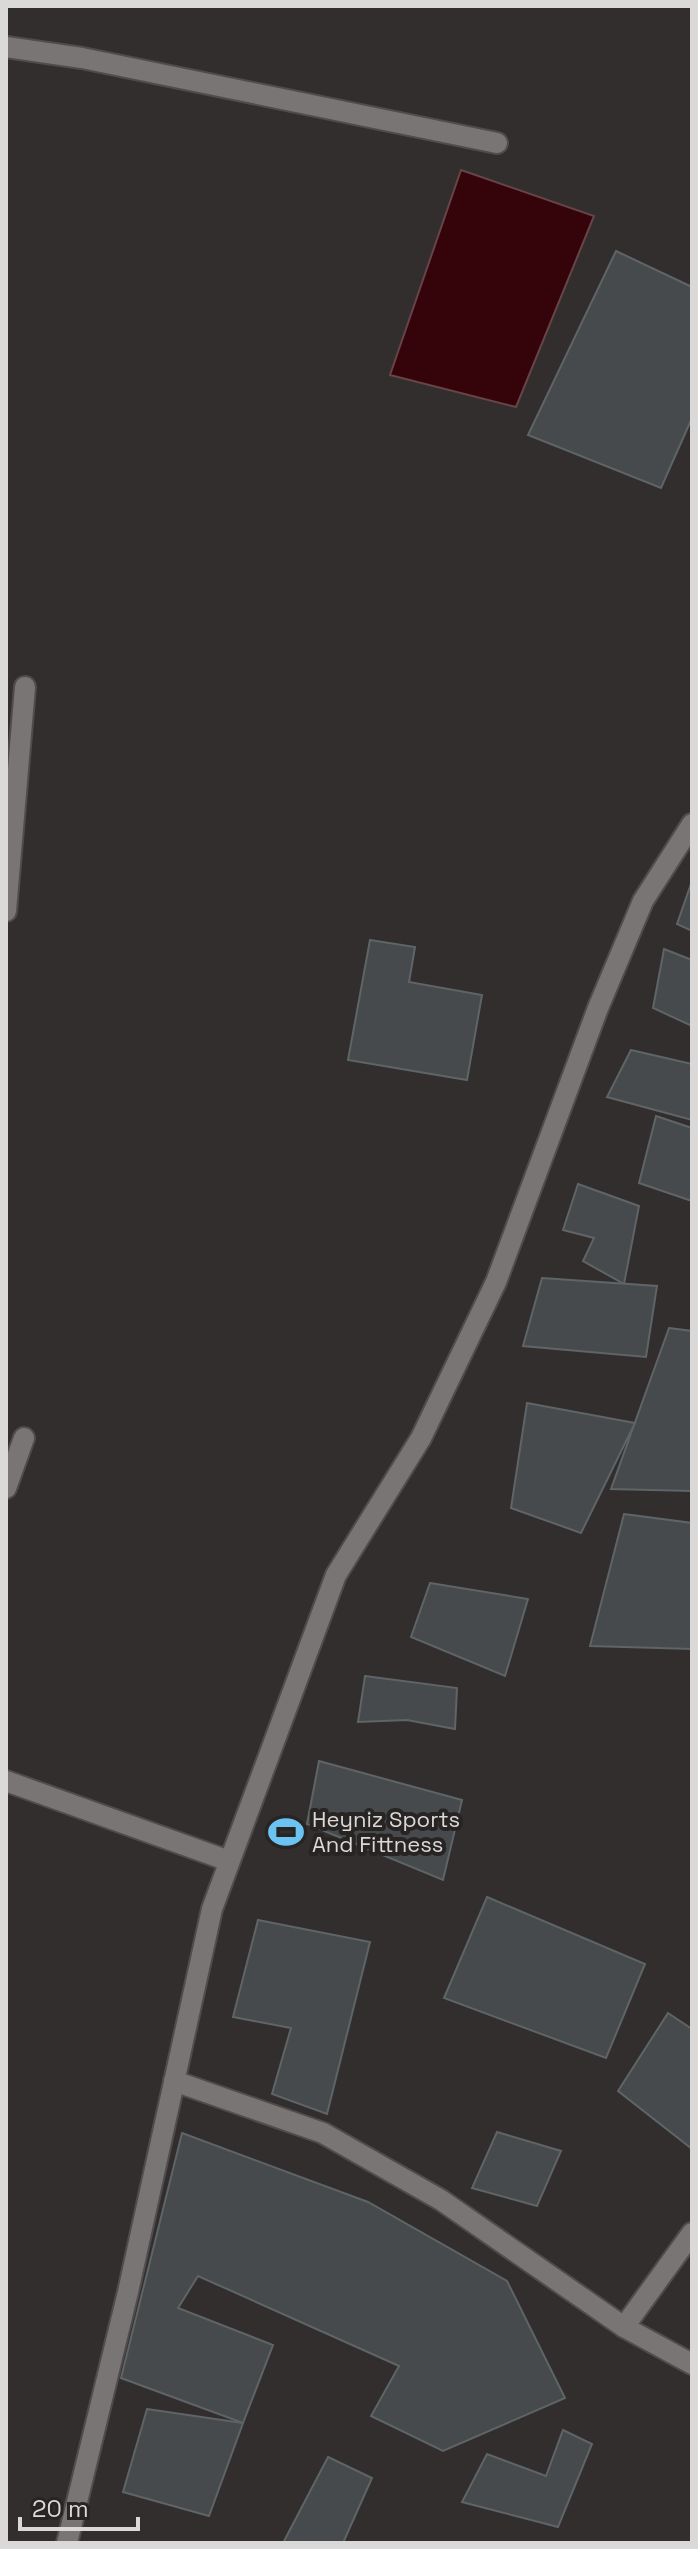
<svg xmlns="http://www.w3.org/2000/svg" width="698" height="2549" viewBox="0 0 698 2549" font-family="'Space Grotesk',sans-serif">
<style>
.water{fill:#35040b;stroke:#674448;stroke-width:2}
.building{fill:#464a4d;stroke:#5f6466;stroke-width:2}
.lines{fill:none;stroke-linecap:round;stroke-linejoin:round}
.minor-casing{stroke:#504c4c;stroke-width:24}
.minor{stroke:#7a7575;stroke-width:20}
.labels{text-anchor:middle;stroke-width:8;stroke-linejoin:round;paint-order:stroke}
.poi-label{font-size:22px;fill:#dbd8d8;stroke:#292424;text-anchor:start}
</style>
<rect width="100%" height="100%" fill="#332e2e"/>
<polygon class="water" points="461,170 594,216 516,407 390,375"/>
<g class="building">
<polygon points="616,251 692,287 692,418 661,488 528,435"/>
<polygon points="692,881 692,931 677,924"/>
<polygon points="370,940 415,947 409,982 482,995 467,1080 348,1060"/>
<polygon points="664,949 692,960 692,1026 653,1008"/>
<polygon points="631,1050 692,1064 692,1120 607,1097"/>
<polygon points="656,1116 692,1128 692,1201 639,1183"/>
<polygon points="578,1184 639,1206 624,1284 583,1261 594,1238 563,1230"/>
<polygon points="542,1278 657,1286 646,1357 523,1346"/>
<polygon points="669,1328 692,1331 692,1491 611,1489"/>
<polygon points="527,1403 635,1423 581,1533 511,1508"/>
<polygon points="624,1514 692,1523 692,1649 590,1646"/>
<polygon points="430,1583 528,1599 505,1676 411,1637"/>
<polygon points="365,1676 457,1688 455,1729 407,1720 358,1722"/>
<polygon points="319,1761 462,1800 443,1880 307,1824"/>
<polygon points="487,1897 645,1964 606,2058 444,1998"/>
<polygon points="258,1920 370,1942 327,2114 272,2094 291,2028 233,2017"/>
<polygon points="668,2013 692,2029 692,2149 618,2091"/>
<polygon points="497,2132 561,2151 537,2206 472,2188"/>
<polygon points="182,2133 368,2202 507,2281 565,2398 443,2451 371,2416 399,2366 198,2276 178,2308 273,2345 243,2423 121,2378"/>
<polygon points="147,2409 243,2423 209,2516 123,2492"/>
<polygon points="563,2430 592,2444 558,2527 462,2502 487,2454 546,2476"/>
<polygon points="328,2457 372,2478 343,2543 283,2543"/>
</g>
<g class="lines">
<g class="minor-casing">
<g id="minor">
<polyline points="6,47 82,58 497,143"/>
<polyline points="6,911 25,687"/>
<polyline points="6,1488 24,1438"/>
<polyline points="6,1781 229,1861"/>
<polyline points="174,2081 323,2133 441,2200 624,2327 692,2364"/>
<polyline points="624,2327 692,2233"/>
<polyline points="67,2543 128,2292 212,1909 336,1575 421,1438 496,1282 598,1008 643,901 692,824"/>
</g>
</g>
<use href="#minor" class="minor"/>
</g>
<defs>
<g id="stadium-bare" transform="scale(2.76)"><path d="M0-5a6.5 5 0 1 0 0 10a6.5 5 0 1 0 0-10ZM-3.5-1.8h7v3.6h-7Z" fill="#6ac3f1" stroke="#292424" stroke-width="2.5" paint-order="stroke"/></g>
</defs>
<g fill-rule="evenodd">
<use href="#stadium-bare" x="286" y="1832"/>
</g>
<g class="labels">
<g class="poi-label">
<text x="312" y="1827">Heyniz Sports<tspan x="312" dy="25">And Fittness</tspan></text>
</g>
</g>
<rect width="698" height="2549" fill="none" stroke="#dbd8d8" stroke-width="16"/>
<path d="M20 2517v12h118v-12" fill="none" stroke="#dbd8d8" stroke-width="4"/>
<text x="32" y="2517" font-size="24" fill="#dbd8d8" stroke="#292424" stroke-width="6" paint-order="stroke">20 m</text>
</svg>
